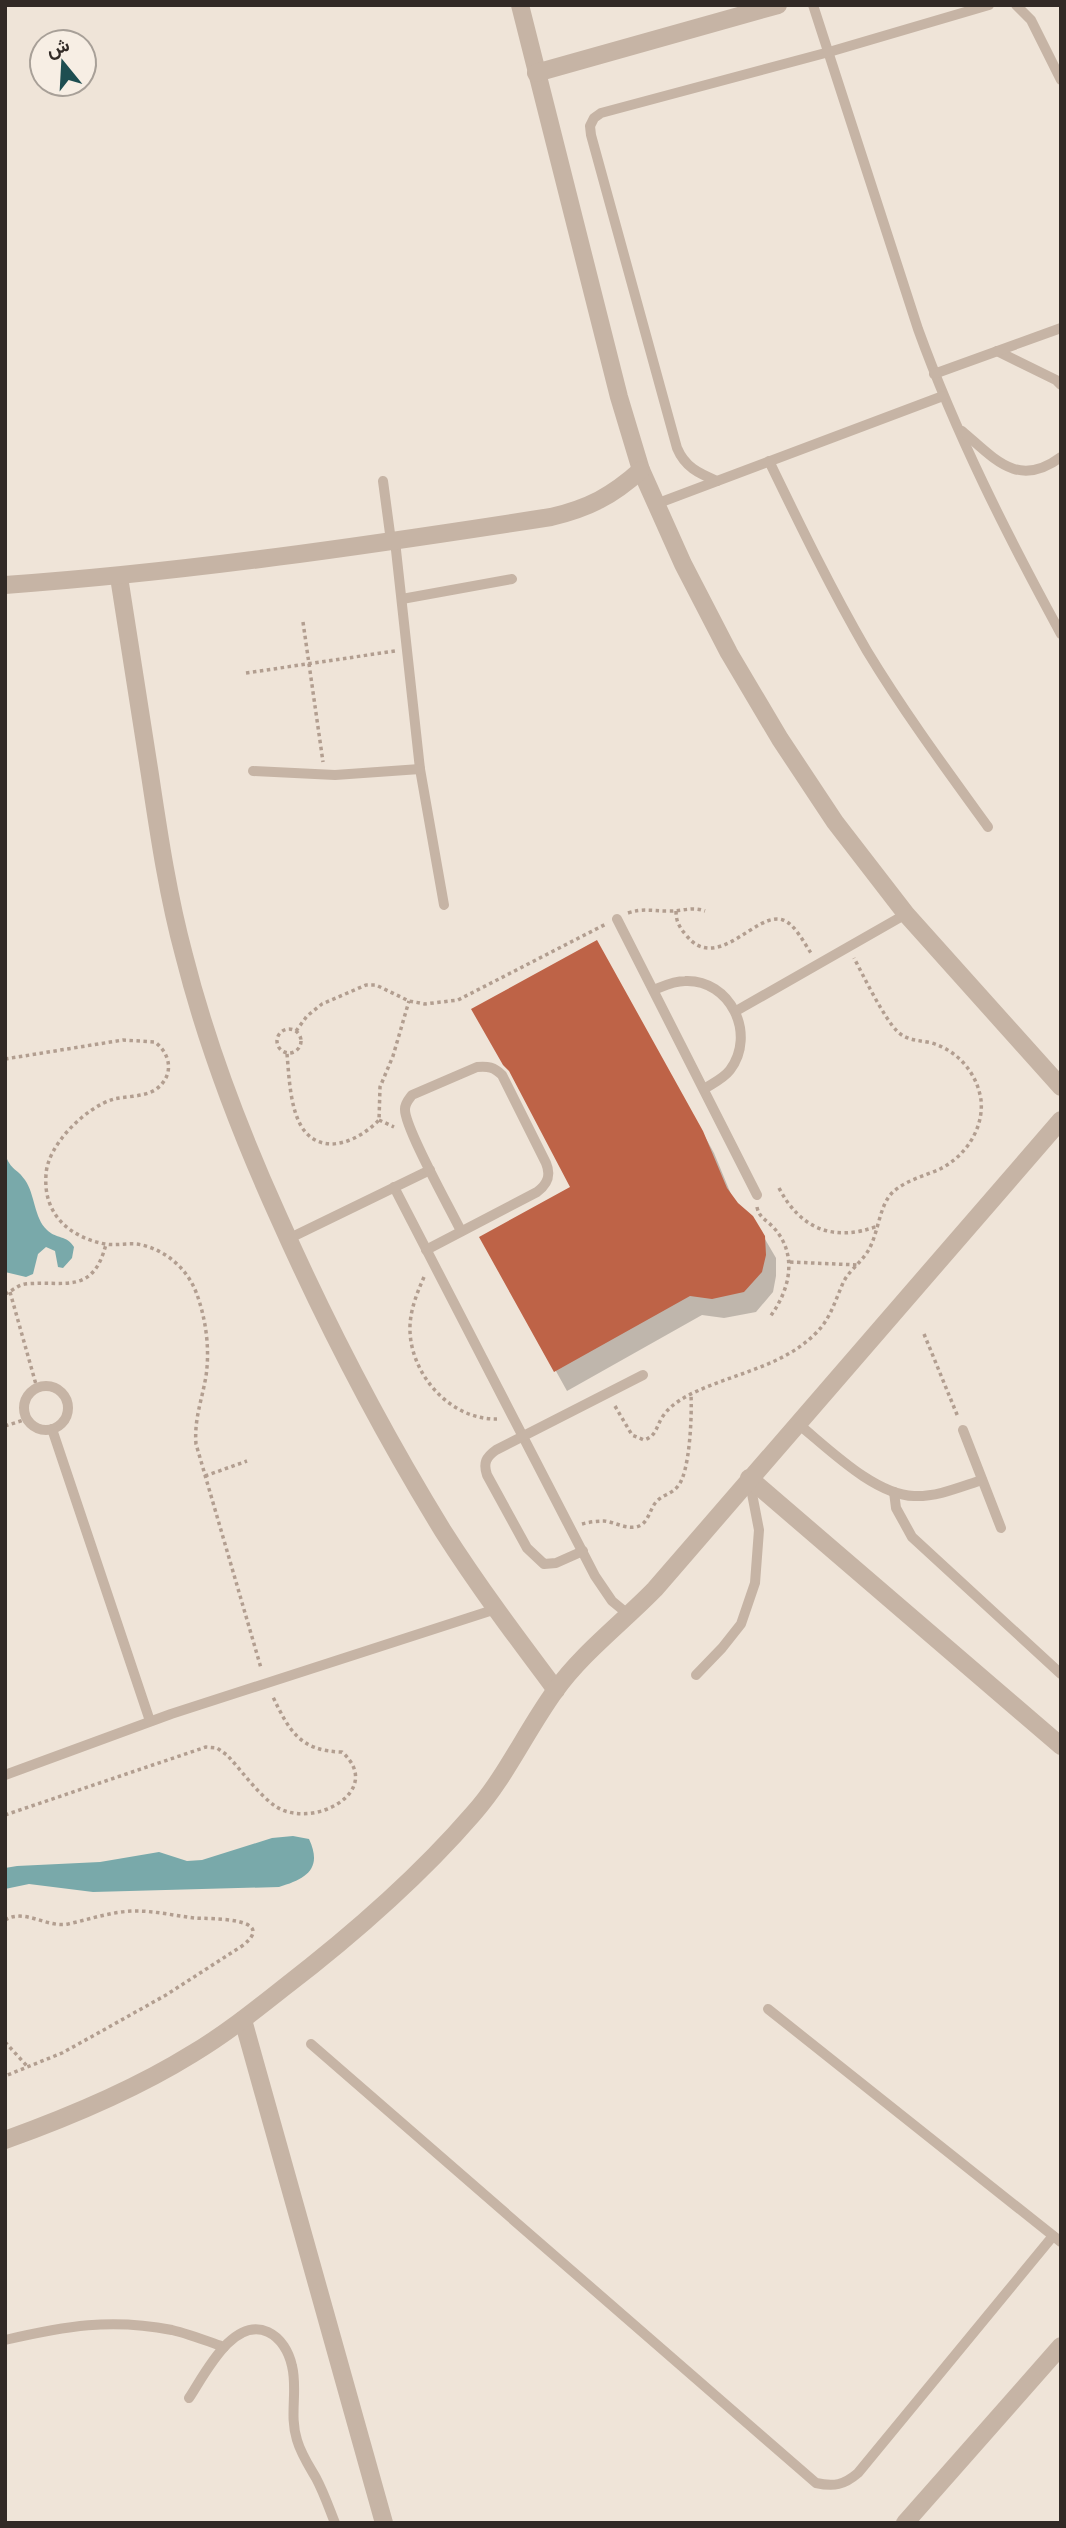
<svg xmlns="http://www.w3.org/2000/svg" width="1066" height="2528" viewBox="0 0 1066 2528" font-family="Poppins,Vazirmatn,sans-serif">
<style>
.water{fill:#79a9aa}
.shadow{fill:#0003}
.building{fill:#be6347}
.lines{fill:none;stroke-linecap:round;stroke-linejoin:round}
.path{stroke:#b29e90;stroke-width:3.5;stroke-dasharray:3.5 3.5;stroke-linecap:butt}
.service{stroke:#c6b4a5;stroke-width:10}
.minor{stroke:#c6b4a5;stroke-width:18}
</style>
<rect width="100%" height="100%" fill="#efe4d8"/>
<g class="water">
<path d="M5 1154C11 1171 17 1168 25 1180 35 1194 34 1218 47 1230 56 1239 67 1235 74 1247L72 1258 63 1268 58 1267 55 1251 46 1247 38 1254 33 1274 26 1277 5 1272Z"/>
<path d="M293 1836 309 1839C323 1869 306 1879 279 1887L93 1892 29 1884 5 1889V1868L17 1866 100 1862 159 1852 187 1861 202 1860 272 1838Z"/>
</g>
<polygon class="shadow" points="608,962 714,1153 733,1199 752,1217 776,1258 776,1276 773,1292 756,1312 724,1318 702,1315 567,1391 482,1238 573,1188 521,1089 474,1010"/>
<polygon class="building" points="597,940 703,1131 727,1188 738,1203 753,1216 765,1236 766,1255 762,1272 744,1292 712,1299 690,1296 554,1372 479,1237 570,1187 509,1071 503,1065 471,1009"/>
<g class="lines">
<g class="path">
<polyline points="303,622 323,762"/>
<polyline points="246,673 395,651"/>
<path d="M676 911C676 921 679 927 686 935 717 975 757 910 783 920 795 924 804 943 811 953"/>
<path d="M628 913C643 908 652 911 667 911 681 912 691 906 705 911"/>
<circle cx="289" cy="1041" r="12"/>
<polyline points="296,1031 307,1016 322,1004 366,985 376,985 409,1001 425,1004 458,1000 606,924"/>
<path d="M287 1054C289 1076 290 1110 303 1129 324 1158 361 1139 379 1120L380 1087 393 1056 409 1001"/>
<path d="M5 1059 123 1040 155 1042C172 1055 174 1077 155 1090 143 1097 127 1096 114 1099 86 1107 47 1145 46 1175 43 1214 69 1237 105 1244 117 1246 130 1242 142 1245 167 1251 187 1269 196 1292 206 1318 210 1349 206 1376 202 1400 194 1419 196 1444L261 1668"/>
<polyline points="379,1120 394,1127"/>
<path d="M779 1188C801 1230 834 1242 878 1226"/>
<path d="M757 1207C759 1218 767 1220 774 1228 799 1256 789 1292 769 1318"/>
<polyline points="790,1262 858,1265"/>
<path d="M424 1277C417 1293 411 1308 410 1325 408 1372 449 1420 497 1419"/>
<polyline points="10,1292 37,1388"/>
<path d="M5 1294C12 1291 18 1285 25 1284 64 1280 93 1296 106 1244"/>
<polyline points="924,1334 958,1417"/>
<path d="M615 1406 632 1435 644 1440C657 1436 656 1426 663 1416 669 1407 678 1401 687 1396 729 1374 781 1368 815 1334 830 1320 835 1301 843 1283 848 1272 859 1264 866 1254 879 1236 878 1206 893 1192 906 1180 925 1176 940 1169 966 1156 984 1128 981 1100 977 1073 958 1051 932 1043 919 1040 907 1041 897 1031 884 1018 864 977 854 958"/>
<polyline points="5,1426 27,1419"/>
<polyline points="205,1476 247,1461"/>
<path d="M582 1524C589 1522 597 1521 604 1521 615 1522 625 1529 636 1527 649 1524 649 1510 656 1502 662 1495 672 1494 678 1486 690 1472 692 1415 691 1395"/>
<path d="M5 1815 206 1747 217 1748 227 1755C242 1771 257 1793 275 1806 312 1831 386 1791 342 1752 299 1751 289 1730 272 1695"/>
<path d="M5 1920C25 1908 46 1928 68 1924 91 1919 113 1911 136 1911 156 1911 176 1916 195 1918 209 1919 280 1917 242 1946L166 1995 100 2032 62 2053 5 2076"/>
<polyline points="5,2042 27,2066"/>
</g>
<g class="service">
<path d="M813 5 918 329C956 434 1007 535 1061 634"/>
<polyline points="1016,5 1031,20 1061,80"/>
<polyline points="997,351 1056,380 1061,385"/>
<polyline points="934,374 1061,328"/>
<path d="M962 431C995 459 1018 489 1061 457"/>
<path d="M769 461C800 525 831 589 867 651 904 712 946 769 988 827"/>
<polyline points="383,481 391,541"/>
<path d="M717 481C698 473 685 467 677 448L591 135 590 126 594 118 601 113 829 52 989 5"/>
<polyline points="656,504 943,396"/>
<polyline points="395,541 420,769 444,905"/>
<polyline points="402,599 512,579"/>
<polyline points="253,771 335,775 420,769"/>
<polyline points="617,919 757,1195"/>
<path d="M654 990C664 986 673 981 685 981 730 979 757 1034 730 1070 723 1079 713 1083 704 1089"/>
<polyline points="736,1011 906,914"/>
<polyline points="394,1187 595,1576 612,1601 629,1615"/>
<polyline points="288,1239 430,1170"/>
<path d="M426 1250 537 1192C548 1184 551 1175 546 1163L502 1075C494 1067 488 1066 477 1067L412 1095C409 1099 405 1103 405 1109 404 1127 451 1210 461 1231"/>
<circle cx="46" cy="1408" r="22"/>
<path d="M797 1423C827 1447 874 1495 914 1496 937 1497 960 1487 982 1480"/>
<polyline points="52,1429 150,1721"/>
<polyline points="963,1430 1001,1528"/>
<polyline points="894,1492 896,1508 912,1537 1061,1674"/>
<path d="M583 1551 556 1563 544 1564 527 1548 487 1475C483 1463 486 1457 496 1450L643 1375"/>
<polyline points="696,1675 722,1648 741,1624 755,1583 759,1530 749,1478"/>
<polyline points="5,1775 171,1714 496,1609"/>
<polyline points="768,2009 1061,2242"/>
<path d="M311 2044 816 2483C834 2487 844 2485 858 2473L1053 2236"/>
<path d="M5 2340C65 2326 111 2318 172 2330 189 2334 207 2341 224 2347"/>
<path d="M189 2398C205 2374 233 2316 268 2332 281 2338 289 2352 292 2366 298 2390 289 2415 297 2440 301 2454 309 2466 316 2478 324 2493 329 2508 335 2523"/>
</g>
<g class="minor">
<polyline points="520,5 619,397 641,470 683,564 729,653 780,739 835,822 906,914 1061,1087"/>
<polyline points="536,73 778,5"/>
<path d="M119 577C129 643 140 709 150 775 159 835 168 896 184 955 207 1046 240 1132 279 1218 327 1326 381 1430 443 1531 478 1586 517 1638 556 1690"/>
<path d="M5 585C188 572 370 545 551 517 589 508 612 496 641 470"/>
<polyline points="749,1478 1061,1746"/>
<polyline points="243,2020 384,2523"/>
<path d="M5 2140C69 2117 134 2090 192 2054 224 2035 253 2012 282 1989 351 1936 416 1880 473 1814 506 1777 526 1731 555 1691 582 1653 622 1623 655 1589L1061 1120"/>
<polyline points="905,2523 1061,2346"/>
</g>
</g>
<rect width="1066" height="2528" fill="none" stroke="#322a26" stroke-width="14"/>
<g transform="translate(63 63) rotate(342)"><circle r="33" fill="#f7eee4" stroke="#a8a098" stroke-width="2"/>
<path d="M0-5L12 26L0 18L-12 26Z" fill="#1e4e51"/>
<text y="-10" font-size="19" font-weight="bold" text-anchor="middle" fill="#322a26">ش</text>
</g>
</svg>
